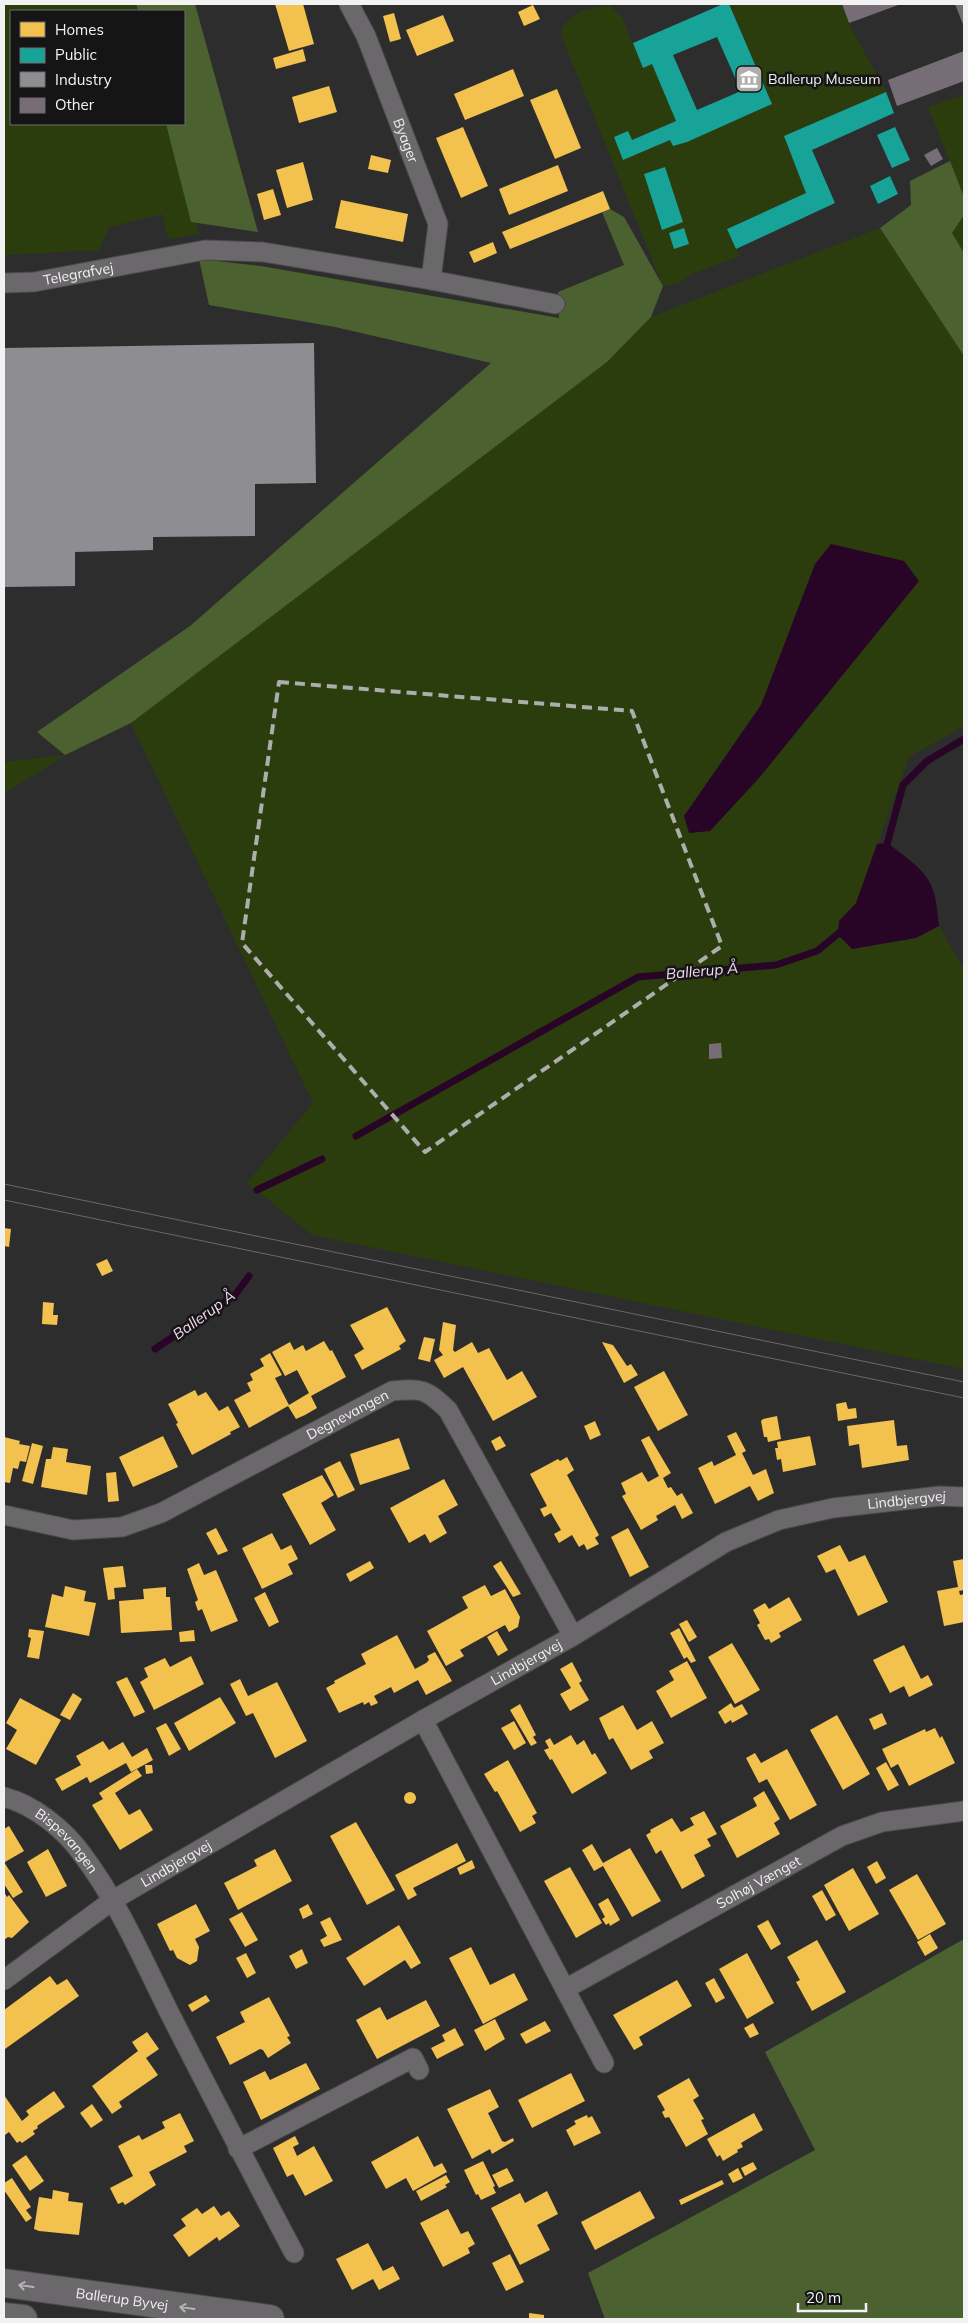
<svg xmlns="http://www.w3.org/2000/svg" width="968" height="2323" viewBox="0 0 968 2323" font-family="Mulish,sans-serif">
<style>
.green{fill:#2b3d0d}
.forest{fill:#4b6130}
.water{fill:#280427}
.homes{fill:#f2c14e}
.public{fill:#17a398;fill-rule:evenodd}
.industry{fill:#8d8d92}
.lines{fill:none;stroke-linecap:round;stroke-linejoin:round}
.stream{stroke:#280427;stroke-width:7}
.building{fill:#776d77}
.street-casing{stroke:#4b4a4b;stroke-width:21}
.secondary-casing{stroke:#4b4a4b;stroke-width:30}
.street{stroke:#6a686a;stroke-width:19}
.secondary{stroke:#6a686a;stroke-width:28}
.tram{stroke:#696869;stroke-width:1}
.oneway{stroke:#b5b4b5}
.marked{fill:none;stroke:#aeadae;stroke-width:4;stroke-dasharray:10 6;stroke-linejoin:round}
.labels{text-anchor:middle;stroke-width:5;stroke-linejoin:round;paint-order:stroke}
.poi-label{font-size:14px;fill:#f3f2f3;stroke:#161516;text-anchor:start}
.street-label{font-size:14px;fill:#f3f2f3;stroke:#161516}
.water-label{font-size:15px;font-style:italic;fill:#f6d9f3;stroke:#161516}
</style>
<rect width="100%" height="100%" fill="#2e2d2e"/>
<g class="green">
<polygon points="4,4 135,4 137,11 11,11 11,124 168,124 199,234 169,239 162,214 109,227 99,250 4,255"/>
<path d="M729 4H842L850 26 886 92 785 136 806 193 728 228 740 256 695 273 678 283 663 286 561 35C564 13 592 6 610 6L622 17 643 67 652 64 676 121 632 140 614 137 623 160 670 140 673 146 687 141 772 104Z"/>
<polygon points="964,95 964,197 928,107"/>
<polygon points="964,215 964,253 952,233"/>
<polygon points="880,228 964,356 964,726 909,757 856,903 839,921 916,938 939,926 964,969 964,1369 312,1235 247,1183 313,1103 131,723 607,362 651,317"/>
<polygon points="65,755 4,794 4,762"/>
</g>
<g class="forest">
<polygon points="136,4 195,4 258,232 191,222 166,124 184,124 184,11 138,11"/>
<polygon points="950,161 964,197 964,215 952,233 964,253 964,356 880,228 911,205 910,181"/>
<polygon points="610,209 624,217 663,286 651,317 607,362 131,723 65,755 37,732 190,626 491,363 335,327 209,305 199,259 261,266 559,318 558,292 624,265 602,212"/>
<polygon points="964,1939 964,2319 605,2319 588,2273 815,2150 765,2052"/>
</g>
<g class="water">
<polygon points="831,544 904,561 919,581 759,778 710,831 689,833 684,816 761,705 815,564"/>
<path d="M888 843C926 874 935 874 939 926L916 938 852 949 838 935 839 921 856 903 877 844Z"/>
</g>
<g class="homes">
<polygon points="275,4 303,4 314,44 289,51"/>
<polygon points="533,5 540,19 524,26 518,12"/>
<polygon points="394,13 401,39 390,42 383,16"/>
<polygon points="443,15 454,41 417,56 406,30"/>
<polygon points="303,49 306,61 276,69 273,58"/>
<polygon points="513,69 524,96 465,120 454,94"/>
<polygon points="329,86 337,112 299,123 292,97"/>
<polygon points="557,89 581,148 555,159 530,100"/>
<polygon points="463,127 488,186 461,198 436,138"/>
<polygon points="371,155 391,160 388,173 368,169"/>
<polygon points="303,162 313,200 287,208 276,170"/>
<polygon points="558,165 568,191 509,215 499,189"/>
<polygon points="273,189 281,215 264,220 257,194"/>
<polygon points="603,191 610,209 510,249 502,232"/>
<polygon points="341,200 408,214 403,242 335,228"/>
<polygon points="493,242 497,253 474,263 469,252"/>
<polygon points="4,1228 11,1229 9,1247 4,1246"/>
<polygon points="107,1259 113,1271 102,1276 96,1264"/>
<polygon points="43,1302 54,1303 53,1315 58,1315 57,1325 42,1324"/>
<polygon points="387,1307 406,1341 399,1346 401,1349 362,1370 354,1355 364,1349 350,1325"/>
<polygon points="443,1322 456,1325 453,1350 455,1352 472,1342 478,1353 489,1348 507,1380 522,1371 537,1397 493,1421 463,1367 444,1378 434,1360 443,1355 439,1350"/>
<polygon points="424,1337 435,1339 430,1362 418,1359"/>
<polygon points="324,1341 330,1351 332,1350 346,1377 311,1396 317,1408 305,1415 296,1419 288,1406 249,1428 234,1400 251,1391 247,1383 253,1380 250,1374 264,1366 260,1359 270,1353 282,1375 275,1378 289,1405 309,1393 297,1370 285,1376 272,1352 290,1342 294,1350 303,1345 306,1351"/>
<polygon points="602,1342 613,1345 627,1366 631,1364 638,1375 624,1383"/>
<polygon points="664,1371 688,1415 658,1431 634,1387"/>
<polygon points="195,1390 198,1396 206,1392 219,1411 228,1406 240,1427 230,1432 231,1434 192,1455 176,1424 178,1423 168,1404"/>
<polygon points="846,1402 848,1409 856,1408 857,1418 838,1421 836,1404"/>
<polygon points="777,1416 781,1439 768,1442 767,1437 764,1437 761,1421 763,1419"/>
<polygon points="894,1420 897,1446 907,1445 909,1460 862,1468 859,1444 849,1446 847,1426"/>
<polygon points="595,1421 601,1435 590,1440 584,1426"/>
<polygon points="736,1432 746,1451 742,1453 753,1475 766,1469 774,1493 758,1501 750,1486 715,1504 698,1468 712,1461 714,1466 736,1455 727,1436"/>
<polygon points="163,1436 178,1467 133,1487 119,1457"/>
<polygon points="500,1436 506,1446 496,1451 491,1441"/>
<polygon points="649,1436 671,1473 663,1478 668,1488 671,1487 677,1496 682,1493 693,1513 682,1519 675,1505 656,1516 658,1520 641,1530 622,1496 626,1494 621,1483 642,1472 648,1482 659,1476 641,1440"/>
<polygon points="810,1436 816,1465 783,1472 781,1459 777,1460 775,1448 778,1448 777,1442"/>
<polygon points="4,1437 20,1441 19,1444 30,1446 26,1462 20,1461 18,1469 13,1468 10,1483 4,1482"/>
<polygon points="399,1438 410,1469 360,1485 350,1454"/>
<polygon points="32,1443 43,1446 33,1484 22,1481"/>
<polygon points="53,1447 68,1449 66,1462 91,1466 87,1495 41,1487 46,1459 51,1459"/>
<polygon points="567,1457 574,1470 567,1475 599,1535 595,1538 599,1544 587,1550 584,1544 579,1547 572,1535 559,1543 554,1534 561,1530 551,1513 544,1517 540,1509 547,1506 530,1474 558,1459 560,1461"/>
<polygon points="340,1461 355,1490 338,1498 324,1469"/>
<polygon points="116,1472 119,1501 108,1502 106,1473"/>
<polygon points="322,1475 334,1495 321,1503 336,1530 310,1545 282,1494"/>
<polygon points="444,1479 458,1505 438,1516 447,1533 430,1543 425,1534 409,1543 390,1508"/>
<polygon points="216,1528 228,1551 218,1555 206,1533"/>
<polygon points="628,1528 649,1567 630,1577 611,1537"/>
<polygon points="272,1533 281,1550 291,1545 298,1559 288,1564 293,1574 262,1589 242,1548"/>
<polygon points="840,1545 849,1562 865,1555 888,1602 858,1616 835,1569 826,1573 817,1556"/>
<polygon points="964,1559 964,1590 959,1591 960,1595 964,1594 964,1622 944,1626 937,1591 958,1587 953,1561"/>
<polygon points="370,1561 374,1568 350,1582 346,1574"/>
<polygon points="501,1561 521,1594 513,1597 493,1566"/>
<polygon points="199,1563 204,1575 216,1570 238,1621 211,1632 202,1609 198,1611 195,1602 198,1600 187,1569"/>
<polygon points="123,1566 126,1587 114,1588 115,1599 108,1600 103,1568"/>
<polygon points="485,1585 491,1596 505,1589 520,1617 518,1627 509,1632 505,1625 460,1650 464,1656 446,1666 427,1631 468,1608 462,1597"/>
<polygon points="65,1586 86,1591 84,1601 96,1603 89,1636 45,1627 52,1594 63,1597"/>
<polygon points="166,1587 166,1597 170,1597 172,1630 121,1633 119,1601 144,1599 143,1589"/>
<polygon points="265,1592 279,1622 269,1627 254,1598"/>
<polygon points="789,1597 802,1620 779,1633 781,1637 771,1643 769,1639 765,1640 757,1625 760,1623 753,1610 765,1603 769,1609"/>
<polygon points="687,1620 697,1637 689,1642 679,1624"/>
<polygon points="679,1628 696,1661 691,1663 687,1657 684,1659 670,1633"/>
<polygon points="29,1629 44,1631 39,1659 27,1657 31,1638 28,1637"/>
<polygon points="194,1630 195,1641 180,1642 179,1632"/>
<polygon points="497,1631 508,1650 498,1656 487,1637"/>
<polygon points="397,1635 415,1669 426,1663 429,1660 427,1656 435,1652 452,1681 426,1695 418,1680 394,1693 391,1687 374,1696 378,1703 371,1706 369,1702 364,1705 363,1702 339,1713 326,1688 335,1683 334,1681 366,1664 361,1654"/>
<polygon points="732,1643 760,1690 735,1704 708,1657"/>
<polygon points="904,1645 921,1679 928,1675 933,1685 909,1697 904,1686 890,1693 873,1660"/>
<polygon points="191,1656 204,1684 154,1710 140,1682 148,1677 144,1668 165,1658 170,1667"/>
<polygon points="687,1661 707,1698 671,1718 656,1691 674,1680 669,1671"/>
<polygon points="572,1662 582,1681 579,1683 589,1700 570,1711 560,1694 571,1688 560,1669"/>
<polygon points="127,1677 145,1712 134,1717 116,1682"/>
<polygon points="240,1679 248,1696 277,1682 307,1741 275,1758 253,1713 246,1716 230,1684"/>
<polygon points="73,1693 82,1699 70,1720 60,1715"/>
<polygon points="220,1697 236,1723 189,1751 174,1723"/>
<polygon points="20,1698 61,1720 36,1765 6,1749 17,1730 6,1723"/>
<polygon points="731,1703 734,1708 742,1704 748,1714 732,1723 731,1720 725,1724 718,1712"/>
<polygon points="520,1704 536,1735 533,1737 537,1743 531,1746 510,1710"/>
<polygon points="623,1705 637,1730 652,1721 664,1743 649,1751 653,1758 631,1770 613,1738 609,1740 599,1718"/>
<polygon points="882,1713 887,1724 874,1730 869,1719"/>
<polygon points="837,1715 870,1774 843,1790 810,1730"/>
<polygon points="514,1721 526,1743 514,1750 501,1728"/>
<polygon points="166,1723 181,1749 169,1756 156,1728"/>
<polygon points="935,1728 940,1738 942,1736 955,1763 909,1786 898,1764 891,1768 882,1749 925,1729 926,1732"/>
<polygon points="571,1735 577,1745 584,1740 592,1755 595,1753 607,1773 572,1794 552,1759 550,1760 544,1750 549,1748 545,1741 550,1738 554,1745"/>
<polygon points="103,1741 109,1750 123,1742 132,1757 147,1748 153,1760 131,1772 126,1763 90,1783 87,1777 62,1791 55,1779 81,1765 76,1756"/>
<polygon points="787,1749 817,1805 790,1820 767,1779 759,1783 746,1758 755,1753 761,1763"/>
<polygon points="508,1760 537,1813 532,1816 536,1823 520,1832 497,1791 495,1792 484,1774"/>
<polygon points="886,1762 899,1785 888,1791 876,1768"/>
<polygon points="145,1765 152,1765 153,1773 146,1774"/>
<polygon points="137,1769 142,1776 115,1793 129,1815 140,1809 153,1830 120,1850 92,1805 103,1799 99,1793"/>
<polygon points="764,1791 780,1819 774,1823 780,1834 737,1858 720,1826 757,1806 753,1798"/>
<circle cx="410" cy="1798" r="6"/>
<polygon points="704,1811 717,1834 707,1839 711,1846 694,1855 705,1876 682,1889 661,1850 656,1854 646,1835 651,1832 650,1830 672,1818 681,1832 694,1825 690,1818"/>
<polygon points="356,1822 395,1890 367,1905 330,1836"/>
<polygon points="9,1826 24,1851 5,1862 4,1829"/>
<polygon points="457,1843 466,1861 413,1888 417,1895 408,1900 395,1875"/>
<polygon points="592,1844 603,1863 630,1848 661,1901 632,1917 603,1866 594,1871 582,1850"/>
<polygon points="48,1849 67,1886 46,1897 27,1862"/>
<polygon points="275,1849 292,1881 238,1910 224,1883 257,1866 254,1860"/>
<polygon points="472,1860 475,1868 460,1875 457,1868"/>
<polygon points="877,1861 886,1878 876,1884 867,1867"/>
<polygon points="4,1862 23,1892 13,1898 4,1884"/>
<polygon points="570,1867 602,1923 576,1938 544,1881"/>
<polygon points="853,1868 879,1914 849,1931 824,1885"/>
<polygon points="917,1874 946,1924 918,1940 889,1890"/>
<polygon points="822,1890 836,1915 826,1921 812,1896"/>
<polygon points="4,1892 7,1897 9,1895 29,1922 12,1938 8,1937 4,1940"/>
<polygon points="608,1898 620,1920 610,1926 609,1923 606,1925 602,1919 605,1917 598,1904"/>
<polygon points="196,1904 210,1931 195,1939 199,1947 197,1961 190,1965 177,1958 173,1950 170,1951 157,1924"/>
<polygon points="308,1904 313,1914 303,1919 299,1909"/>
<polygon points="242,1912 258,1940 245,1947 229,1919"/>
<polygon points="330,1917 342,1940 324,1947 320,1940 327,1936 320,1922"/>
<polygon points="768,1920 781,1944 771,1950 757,1926"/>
<polygon points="399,1925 421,1963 411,1969 405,1960 364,1986 346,1958"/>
<polygon points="930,1934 938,1948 925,1956 917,1942"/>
<polygon points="817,1940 846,1992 812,2011 796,1982 800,1980 787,1957"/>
<polygon points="471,1947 490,1985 514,1973 528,2000 483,2024 449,1958"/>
<polygon points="302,1949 308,1963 296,1969 289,1956"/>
<polygon points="246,1953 256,1973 247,1978 236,1958"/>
<polygon points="747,1953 774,2003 747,2019 719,1969"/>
<polygon points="50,1976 57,1985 67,1979 79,1996 5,2049 4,2010"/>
<polygon points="714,1978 725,1998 716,2003 705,1983"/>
<polygon points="677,1980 692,2006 639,2037 643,2045 634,2050 613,2015"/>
<polygon points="206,1995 210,2001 192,2012 188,2005"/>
<polygon points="269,1997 290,2036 287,2037 291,2043 268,2058 263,2050 260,2049 230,2065 216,2037 245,2022 240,2012"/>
<polygon points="426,2000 440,2026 377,2059 356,2020 380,2007 387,2020"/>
<polygon points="495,2019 505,2039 485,2051 474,2030"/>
<polygon points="545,2021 551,2031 526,2044 520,2034"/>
<polygon points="753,2023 759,2034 750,2038 744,2028"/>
<polygon points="455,2028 464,2045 437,2059 431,2048 445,2041 442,2035"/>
<polygon points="147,2032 159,2049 146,2058 158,2075 119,2102 122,2107 112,2114 92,2086 138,2051 132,2042"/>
<polygon points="306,2063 320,2089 261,2120 243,2082 265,2071 270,2080"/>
<polygon points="571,2073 585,2101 532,2128 518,2100"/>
<polygon points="689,2078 699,2096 693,2100 704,2119 701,2120 708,2134 686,2147 669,2117 665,2118 662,2112 665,2110 657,2096"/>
<polygon points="490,2089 499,2107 488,2113 502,2141 505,2142 513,2138 514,2141 492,2154 490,2149 472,2159 447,2109"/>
<polygon points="54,2091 65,2107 37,2126 38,2128 33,2131 35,2134 22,2143 20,2141 17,2143 9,2132 5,2135 4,2095 22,2121 29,2115 26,2111"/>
<polygon points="92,2104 103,2120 91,2128 80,2113"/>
<polygon points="180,2113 194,2141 184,2146 187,2152 149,2172 156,2185 125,2205 123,2202 118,2204 110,2188 133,2176 118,2146 139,2135 142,2140 165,2128 162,2122"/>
<polygon points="754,2113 763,2130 741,2143 743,2147 737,2150 738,2152 723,2161 720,2155 717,2157 707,2139"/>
<polygon points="587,2115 588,2118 592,2116 601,2133 574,2146 566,2130 576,2124 574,2121"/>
<polygon points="295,2136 299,2144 293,2147 297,2156 314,2146 333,2181 305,2196 293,2174 287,2177 273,2148"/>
<polygon points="418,2136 434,2167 442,2163 447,2172 413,2191 406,2178 386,2189 371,2162"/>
<polygon points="26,2155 44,2181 30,2191 12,2165"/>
<polygon points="483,2161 495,2186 493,2187 496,2193 481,2200 478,2194 476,2195 464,2170"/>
<polygon points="753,2162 757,2169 745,2176 741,2168"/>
<polygon points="507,2168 514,2181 499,2188 492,2175"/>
<polygon points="738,2168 743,2178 733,2183 728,2174"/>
<polygon points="446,2175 450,2182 445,2185 447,2187 421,2201 416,2191"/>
<polygon points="12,2178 31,2207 26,2210 32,2218 26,2222 4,2190 4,2183"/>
<polygon points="722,2180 724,2184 681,2205 679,2200"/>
<polygon points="53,2190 69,2193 68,2201 83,2203 79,2235 39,2231 34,2229 39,2197 52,2199"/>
<polygon points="547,2191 558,2214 537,2225 550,2250 520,2265 491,2208 520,2193 525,2203"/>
<polygon points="640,2191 655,2218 595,2250 581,2222"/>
<polygon points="214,2206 221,2216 229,2211 240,2226 219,2241 217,2237 189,2257 173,2235 186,2226 181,2219 197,2208 202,2214"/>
<polygon points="448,2209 461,2234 468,2231 475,2244 468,2248 470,2253 443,2267 420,2223"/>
<polygon points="368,2243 383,2271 393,2266 400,2279 379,2290 373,2279 352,2290 336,2259"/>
<polygon points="510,2254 524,2282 506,2291 492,2263"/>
<polygon points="529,2313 544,2315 544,2319 529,2319"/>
</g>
<g class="public">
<path d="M723 4H729L772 104 687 142 673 146 670 140 623 160 614 137 628 131 632 140 676 121 652 64 643 68 633 43ZM717 37 741 91 697 110 673 55Z"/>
<polygon points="886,92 894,113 812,150 835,203 736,249 727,229 806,193 784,136"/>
<polygon points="895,127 910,160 892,168 877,135"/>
<polygon points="665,167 683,222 662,230 644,174"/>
<polygon points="890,176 898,194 878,204 870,186"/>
<polygon points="684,228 689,244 674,249 669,233"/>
</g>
<polygon class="industry" points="314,343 316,483 255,484 255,536 153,537 153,550 75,552 75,586 4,587 4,348"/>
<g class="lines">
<g class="stream">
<polyline points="885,852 903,785 927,761 964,739"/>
<polyline points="356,1136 638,977 776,965 817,951 844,929"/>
<polyline points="257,1190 322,1159"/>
<polyline points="155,1349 235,1295 249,1276"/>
</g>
</g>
<g class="building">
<polygon points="842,4 901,4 849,23"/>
<polygon points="955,4 964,4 964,27"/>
<polygon points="964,51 964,81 897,106 888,80"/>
<polygon points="937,148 943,159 931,166 924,155"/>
<polygon points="721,1043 722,1058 709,1059 709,1044"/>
</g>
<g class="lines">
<g class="street-casing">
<g id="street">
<path id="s1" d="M349 4 366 36 438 224 431 280"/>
<path id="s2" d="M4 283 34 282 205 250 263 252 431 280 555 304"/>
<path id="s3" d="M4 1515 73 1530 122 1527 161 1513 392 1391C422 1388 426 1389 448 1410L573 1636"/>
<polyline points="423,1720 604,2063"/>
<path id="s4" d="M4 1797C34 1805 64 1829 82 1854 119 1903 143 1960 170 2014 211 2094 252 2174 294 2253"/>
<path id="s5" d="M4 1980 113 1900 423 1720 573 1636 726 1542 779 1520 833 1508 940 1496 964 1497"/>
<path id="s6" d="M565 1989 842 1836 882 1822 964 1811"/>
<polyline points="238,2149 413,2058 419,2070"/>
</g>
</g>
<g class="secondary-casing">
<g id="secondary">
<path id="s7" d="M4 2283 270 2319"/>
<polyline points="4,2317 23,2319"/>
</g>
</g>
<use href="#street" class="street"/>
<use href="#secondary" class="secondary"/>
<g class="tram">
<polyline points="4,1184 964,1382"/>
<polyline points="4,1200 964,1398"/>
</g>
</g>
<defs><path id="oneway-shaft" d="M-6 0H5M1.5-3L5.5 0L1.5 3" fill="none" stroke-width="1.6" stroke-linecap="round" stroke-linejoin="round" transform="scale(1.25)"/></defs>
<g class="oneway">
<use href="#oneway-shaft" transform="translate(26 2286) rotate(-172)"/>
<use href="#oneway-shaft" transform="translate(187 2308) rotate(-172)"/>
</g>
<path class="marked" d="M279 682 632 711 722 946 425 1152 242 943Z"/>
<defs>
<g id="museum-square" transform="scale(1.4375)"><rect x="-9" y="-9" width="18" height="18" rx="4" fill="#aeadae" stroke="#161516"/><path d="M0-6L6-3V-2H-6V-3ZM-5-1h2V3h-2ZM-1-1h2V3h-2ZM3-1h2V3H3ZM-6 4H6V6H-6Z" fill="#fff"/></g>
</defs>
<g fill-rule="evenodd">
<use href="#museum-square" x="749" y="79"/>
</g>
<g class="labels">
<g class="poi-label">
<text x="768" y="84">Ballerup Museum</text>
</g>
<g class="street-label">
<text dy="5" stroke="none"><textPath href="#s1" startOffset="148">Byager</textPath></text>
<text dy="5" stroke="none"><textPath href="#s2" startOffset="75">Telegrafvej</textPath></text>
<text dy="5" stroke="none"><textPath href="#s3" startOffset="372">Degnevangen</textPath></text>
<text dy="5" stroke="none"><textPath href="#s5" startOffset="1032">Lindbjergvej</textPath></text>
<text dy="5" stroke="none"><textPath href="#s5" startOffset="612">Lindbjergvej</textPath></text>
<text dy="5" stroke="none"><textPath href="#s4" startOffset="78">Bispevangen</textPath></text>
<text dy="5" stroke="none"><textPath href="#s5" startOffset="208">Lindbjergvej</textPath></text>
<text dy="5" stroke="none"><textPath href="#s6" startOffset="221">Solhøj Vænget</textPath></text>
<text dy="5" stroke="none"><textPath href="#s7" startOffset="119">Ballerup Byvej</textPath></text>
</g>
<g class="water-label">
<text transform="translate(702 971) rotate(-5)" y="5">Ballerup Å</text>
<text transform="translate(204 1315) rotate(-36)" y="5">Ballerup Å</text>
</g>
</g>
<rect width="968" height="2323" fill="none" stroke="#f3f2f3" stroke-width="10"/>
<rect x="10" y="10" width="175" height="115" fill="#161516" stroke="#6e6d6e"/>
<rect x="20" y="22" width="25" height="15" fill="#f2c14e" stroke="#6e6d6e"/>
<text x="55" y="35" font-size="15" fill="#f3f2f3">Homes</text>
<rect x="20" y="48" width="25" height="15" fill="#17a398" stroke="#6e6d6e"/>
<text x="55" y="60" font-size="15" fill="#f3f2f3">Public</text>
<rect x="20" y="72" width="25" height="15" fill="#8d8d92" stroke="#6e6d6e"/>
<text x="55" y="85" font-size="15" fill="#f3f2f3">Industry</text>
<rect x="20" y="98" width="25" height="15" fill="#776d77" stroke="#6e6d6e"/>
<text x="55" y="110" font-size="15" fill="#f3f2f3">Other</text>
<path d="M798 2303v8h68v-8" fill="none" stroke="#f3f2f3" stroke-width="2.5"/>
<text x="806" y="2303" font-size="15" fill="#f3f2f3" stroke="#161516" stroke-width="4" paint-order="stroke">20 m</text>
</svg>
